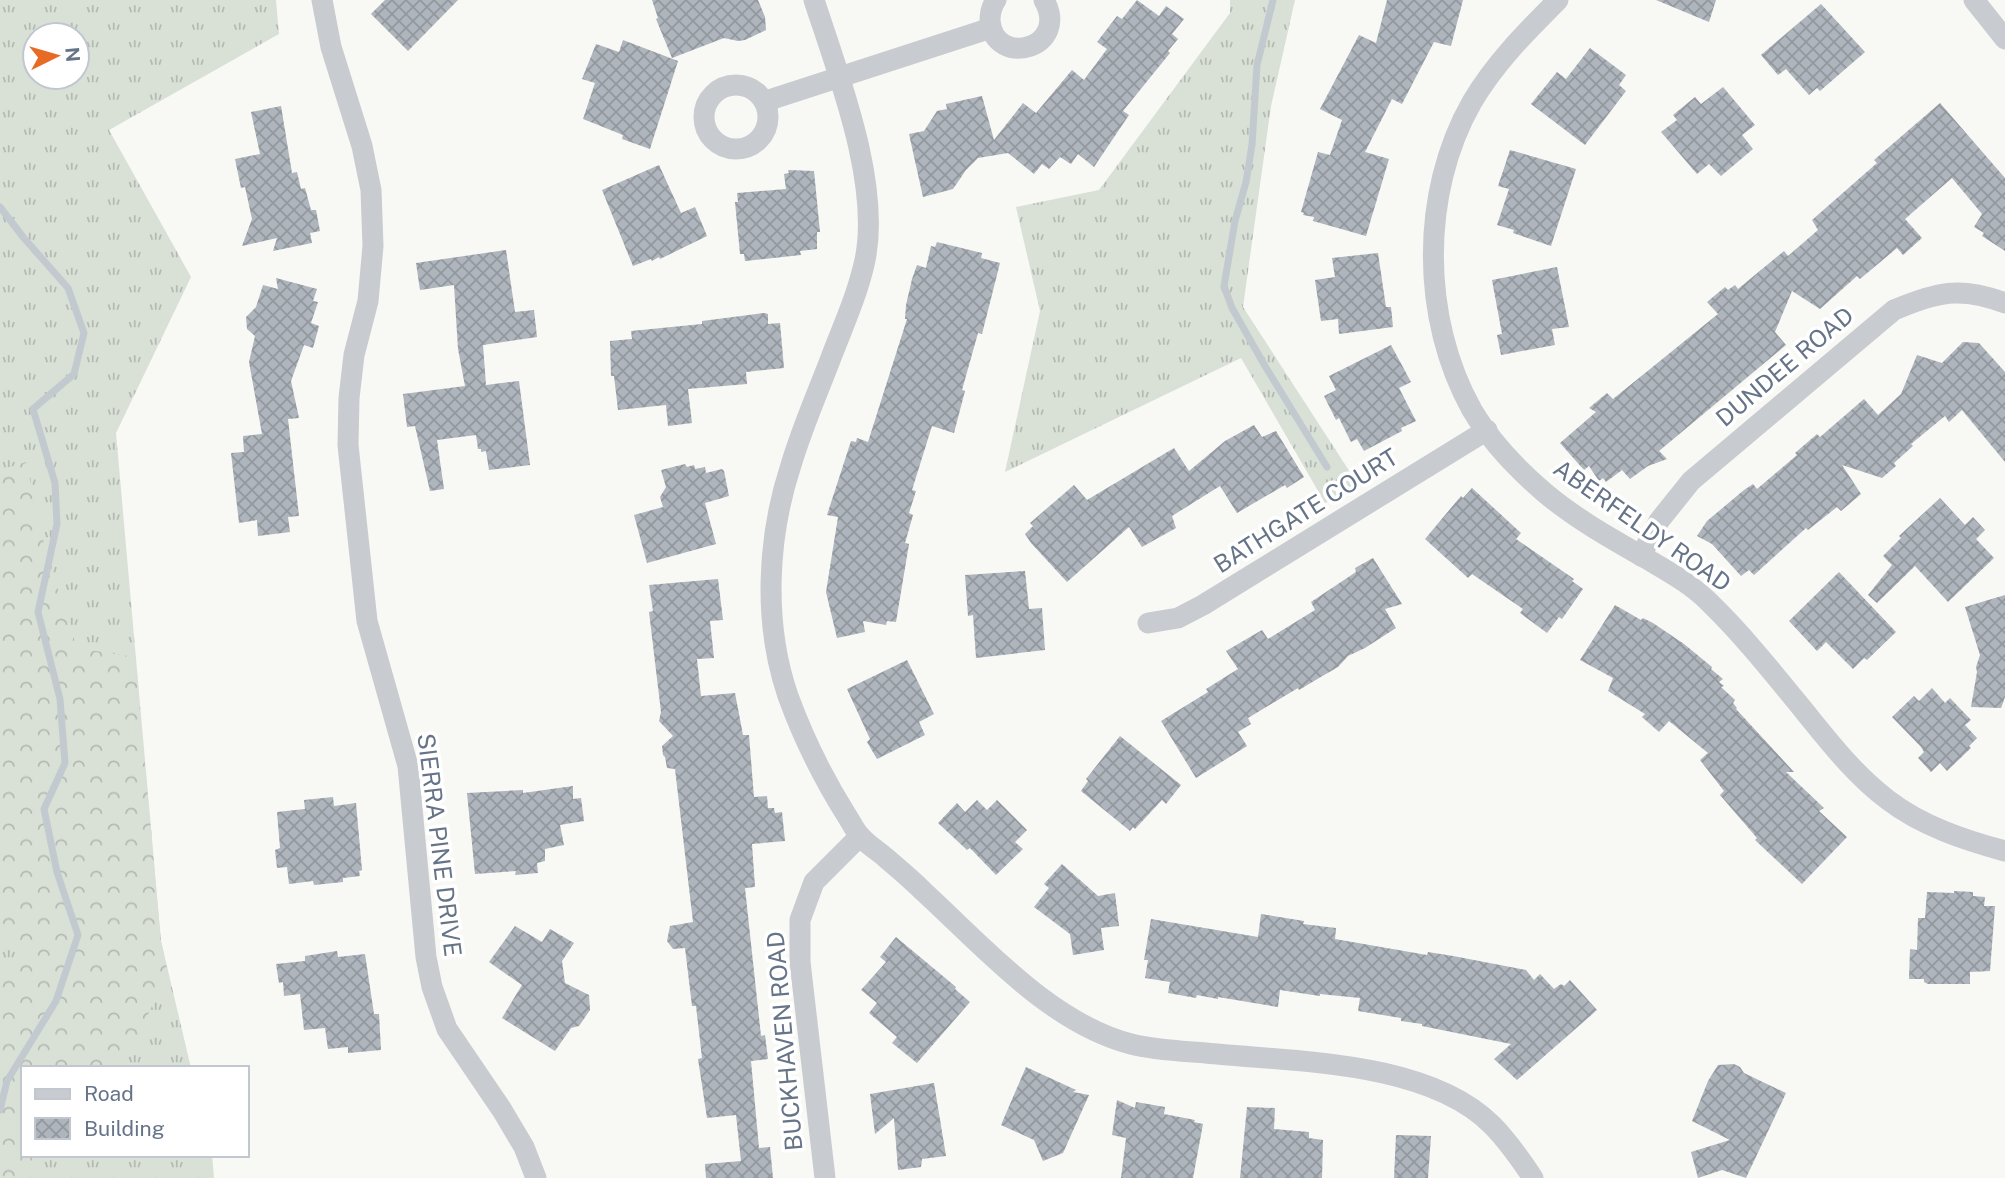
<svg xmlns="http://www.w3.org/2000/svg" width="2005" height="1178" viewBox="0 0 2005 1178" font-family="'Public Sans',sans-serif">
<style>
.grass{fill:url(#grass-tufts);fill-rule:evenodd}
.forest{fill:url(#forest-crowns)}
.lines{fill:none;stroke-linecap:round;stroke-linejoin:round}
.stream{stroke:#c2cad0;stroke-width:7}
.building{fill:url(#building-cross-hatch)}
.minor{stroke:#c8cbcf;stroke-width:21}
.labels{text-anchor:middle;stroke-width:7;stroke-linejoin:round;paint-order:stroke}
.street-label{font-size:24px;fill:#667487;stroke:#fff}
</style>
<defs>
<pattern id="grass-tufts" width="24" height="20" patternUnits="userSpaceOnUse" patternTransform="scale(1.75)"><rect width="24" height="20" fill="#d9e0d6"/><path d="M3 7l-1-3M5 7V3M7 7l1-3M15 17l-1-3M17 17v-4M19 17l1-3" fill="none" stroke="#b4bab3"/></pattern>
<pattern id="forest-crowns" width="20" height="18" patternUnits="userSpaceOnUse" patternTransform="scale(1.75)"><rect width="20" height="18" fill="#d9e0d6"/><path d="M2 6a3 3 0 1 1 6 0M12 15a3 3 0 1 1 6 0" fill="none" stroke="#b4bab3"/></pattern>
<pattern id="building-cross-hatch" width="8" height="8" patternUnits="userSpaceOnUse" patternTransform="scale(1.75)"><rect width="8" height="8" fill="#afb5bc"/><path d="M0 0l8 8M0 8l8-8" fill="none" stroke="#92989e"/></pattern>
</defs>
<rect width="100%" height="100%" fill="#f8f8f5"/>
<g class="grass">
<path d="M0 0H276L279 34 109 130 191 277 116 433 161 941 191 1068H23V1155H212L214 1178H0ZM35 35H77V77H35Z"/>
<polygon points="1230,0 1295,0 1271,106 1243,307 1359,486 1325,503 1241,358 1005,472 1040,311 1016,207 1099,190 1230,13"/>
</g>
<polygon class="forest" points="26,462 46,552 77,648 135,657 161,941 168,973 128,1056 118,1068 23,1068 23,1155 45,1155 26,1178 0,1178 0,961 29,956 0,920 0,470"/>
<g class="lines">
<g class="stream">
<polyline points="1273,0 1257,65 1252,145 1246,182 1235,221 1224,286 1232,308 1265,366 1327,467"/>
<polyline points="0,207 23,237 68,288 84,333 74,374 33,409 55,483 57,524 38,612 60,699 65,763 44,809 57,872 78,935 56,1001 7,1081 0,1110"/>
</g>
</g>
<g class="building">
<polygon points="385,0 458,0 408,51 371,14"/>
<polygon points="652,0 758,0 765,17 766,30 745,40 738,41 724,38 672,58 656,19 658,18"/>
<polygon points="1137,0 1159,16 1166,6 1184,19 1172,34 1178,39 1168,51 1170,53 1123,111 1129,115 1094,167 1078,154 1071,164 1060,157 1049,169 1042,164 1034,174 1008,153 978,158 966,170 953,189 923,197 909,134 924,131 937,111 947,109 946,104 982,96 994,140 1023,103 1036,113 1072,70 1084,80 1107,49 1097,42 1117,16 1122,19"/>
<polygon points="1387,0 1463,0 1451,46 1434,42 1402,104 1392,99 1365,152 1389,159 1366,236 1313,221 1314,217 1303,215 1304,213 1301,212 1318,152 1330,155 1342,120 1320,109 1359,35 1376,43"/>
<polygon points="1656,0 1716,0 1709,22"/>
<polygon points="1821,4 1865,52 1820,91 1817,88 1809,95 1786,69 1778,75 1761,55"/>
<polygon points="623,40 678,61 650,149 622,139 623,135 583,119 595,83 582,79 596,44 619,52"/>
<polygon points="1590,48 1626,75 1619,85 1626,91 1585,145 1531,104 1557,72 1566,79"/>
<polygon points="1723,87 1755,125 1742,135 1753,149 1721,176 1709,164 1697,174 1661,132 1677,120 1673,115 1695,97 1701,104"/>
<polygon points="1940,103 2005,178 2005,251 1982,236 1984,233 1974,227 1982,214 1952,178 1905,219 1922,238 1903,255 1897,248 1860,279 1857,276 1820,309 1792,291 1775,332 1786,345 1659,451 1667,459 1648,466 1630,479 1622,470 1606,482 1603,478 1599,481 1589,466 1584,470 1560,443 1596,412 1589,408 1607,393 1613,399 1718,314 1707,302 1725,287 1728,290 1735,285 1738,289 1784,251 1788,256 1818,230 1812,220 1877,163 1874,160"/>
<polygon points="281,106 292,173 297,172 301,189 305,188 311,210 316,210 320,231 310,233 312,243 273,251 277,238 242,246 252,219 245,187 241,188 235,159 260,154 251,112"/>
<polygon points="1510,150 1576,169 1551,246 1513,233 1514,230 1497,225 1509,189 1498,186"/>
<polygon points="659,165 681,213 695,207 707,236 660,259 659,257 652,261 651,259 633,266 602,190"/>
<polygon points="788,170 814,171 820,232 817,232 817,249 800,251 801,255 745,261 744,254 740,254 735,202 738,202 737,193 786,189 784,174 789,173"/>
<polygon points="937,242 982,253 981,258 1000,263 982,334 978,333 962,390 965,391 954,433 932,426 912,490 916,491 909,513 913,515 905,543 909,544 896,622 887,621 886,625 863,621 865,632 837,638 826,592 838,517 827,515 851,441 856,442 857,438 868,442 907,319 905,319 906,305 912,279 917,265 926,268 931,246 935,247"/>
<polygon points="506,250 515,312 534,310 537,337 483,345 486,385 519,381 530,465 489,470 486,451 481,452 481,449 478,449 476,435 437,440 444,489 430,491 415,426 407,427 403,394 465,386 458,349 454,285 420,290 416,263"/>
<polygon points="1378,253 1386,307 1391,307 1393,327 1339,334 1338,319 1321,321 1315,280 1335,277 1332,258"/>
<polygon points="1557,267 1569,327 1552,329 1555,345 1501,355 1497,335 1502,334 1492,280"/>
<polygon points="276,278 317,289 313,301 318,302 311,323 319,326 313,348 304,345 291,381 299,418 288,419 299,516 288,517 290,532 258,536 257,520 239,523 231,453 244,452 243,436 262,434 249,362 255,336 247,329 246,317 256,307 263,285 278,289"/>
<polygon points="764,313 768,314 768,324 780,323 784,368 746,372 747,384 688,389 692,423 668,426 666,405 618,410 614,376 611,376 610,341 632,339 631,331 702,324 702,321"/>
<polygon points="1963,342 1979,343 2005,372 2005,462 1962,410 1949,422 1945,416 1911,444 1913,446 1894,463 1896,466 1882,478 1842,465 1861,494 1841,511 1837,507 1808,530 1806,528 1754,575 1749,570 1741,576 1712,544 1697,536 1707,521 1744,490 1753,484 1757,489 1797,455 1795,453 1817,434 1820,437 1864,399 1878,415 1901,394 1917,355 1942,363"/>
<polygon points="1391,345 1411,382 1399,388 1416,421 1401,428 1402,431 1364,451 1357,439 1351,442 1339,418 1336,420 1324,396 1336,390 1329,376"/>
<polygon points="1254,425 1262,437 1276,431 1304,477 1287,488 1285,485 1237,513 1220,486 1172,516 1176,528 1142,547 1129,527 1067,582 1031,543 1025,534 1033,526 1030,523 1074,485 1087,500 1174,448 1189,471 1225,441"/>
<polygon points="685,464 687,467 694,465 695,469 705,467 706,473 722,469 724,471 729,496 705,503 716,544 647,563 634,515 663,507 660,497 666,487 661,470"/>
<polygon points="1472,488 1521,533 1516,539 1574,579 1572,581 1583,589 1562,619 1559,617 1547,633 1520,613 1523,609 1472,574 1468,578 1425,539 1461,496 1463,498"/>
<polygon points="1940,498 1965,525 1973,517 1985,530 1976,539 1994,558 1948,602 1915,566 1877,603 1868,595 1892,565 1883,556 1901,538 1899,536"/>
<polygon points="1373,558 1402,604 1385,609 1396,628 1365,648 1348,656 1338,667 1319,678 1299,690 1298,688 1248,718 1251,724 1238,732 1247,746 1196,778 1161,721 1208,692 1206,689 1238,669 1226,651 1262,630 1268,639 1315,610 1311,602 1356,572 1355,568"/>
<polygon points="1025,571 1029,609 1042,608 1045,650 976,658 973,615 968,616 965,575"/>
<polygon points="1839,572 1896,632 1867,660 1864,658 1853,669 1826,642 1817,651 1789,621"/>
<polygon points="718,579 723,620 710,621 714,658 697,659 701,696 735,693 743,735 749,735 754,797 767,796 768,808 774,808 775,813 782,812 785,841 752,844 755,887 745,888 761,1036 765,1035 768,1059 751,1061 759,1148 770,1147 773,1178 706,1178 705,1164 741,1161 736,1115 707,1118 698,1059 702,1058 696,1006 692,1006 685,948 673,949 667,941 670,926 693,922 675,769 667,768 665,757 663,755 662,746 673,736 659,721 661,712 649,612 653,611 649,585"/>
<polygon points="2005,595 2005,697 2001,708 1971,707 1977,672 1976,667 1980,655 1965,607"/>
<polygon points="1615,605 1641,620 1643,618 1653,623 1684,644 1712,667 1711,669 1723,679 1719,682 1724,686 1721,687 1735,700 1733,703 1737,708 1736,709 1794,772 1786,772 1824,808 1819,811 1847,837 1802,884 1755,840 1757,838 1720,795 1724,791 1700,760 1708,753 1669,721 1659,732 1642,717 1645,714 1608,691 1613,678 1580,660"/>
<polygon points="907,660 934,714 919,722 925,735 877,759 867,742 870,739 847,689"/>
<polygon points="1932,688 1945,703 1950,698 1971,720 1965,725 1977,738 1969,746 1971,748 1947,771 1940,763 1931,772 1918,758 1924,752 1921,747 1892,717 1914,696 1919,701"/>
<polygon points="1120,736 1181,785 1166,804 1162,800 1135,829 1133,827 1130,831 1081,791 1088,781 1086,779"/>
<polygon points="573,786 573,799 581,798 584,821 560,825 564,845 545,849 545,861 537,863 538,873 515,875 516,871 475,874 467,793 523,790 523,793"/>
<polygon points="333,797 334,806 356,803 362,870 359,871 360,876 343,878 343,882 314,885 313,881 289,884 287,867 277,868 275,850 280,848 277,812 305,809 304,800"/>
<polygon points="977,800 987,810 997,800 1027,830 1015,842 1023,849 996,875 970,848 967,850 938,823 957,803 965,812"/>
<polygon points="1062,864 1098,896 1115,893 1119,926 1101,928 1104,950 1073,955 1070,934 1034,907 1049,888 1044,884"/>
<polygon points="1954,891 1973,892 1973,896 1985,897 1984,906 1995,906 1990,971 1970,972 1970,984 1928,984 1924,982 1924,979 1909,979 1910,949 1917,950 1918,918 1925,918 1927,892 1954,893"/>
<polygon points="1261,914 1304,921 1303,924 1336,928 1335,939 1427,955 1428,952 1453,956 1526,970 1534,980 1540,974 1554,989 1561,984 1564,986 1570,980 1597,1010 1517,1080 1494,1059 1511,1044 1422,1026 1422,1024 1401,1021 1401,1018 1358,1011 1360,998 1320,994 1320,996 1280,990 1278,1007 1218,997 1218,999 1197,995 1196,998 1168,993 1170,982 1145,978 1148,960 1144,960 1151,919 1258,937"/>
<polygon points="515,926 542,942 550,929 574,943 562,961 565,983 589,995 590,1010 579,1026 571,1028 555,1051 502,1018 522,985 489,962"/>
<polygon points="896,937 956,987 955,989 970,1002 917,1063 892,1043 897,1037 869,1013 877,1003 861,990 886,962 880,957"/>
<polygon points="337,951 338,957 365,954 374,1014 379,1014 381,1050 348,1053 348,1047 328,1049 325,1028 304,1030 300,994 284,996 283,982 279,983 276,964 305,961 305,956"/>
<polygon points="1734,1064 1740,1067 1744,1073 1786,1093 1746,1178 1722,1170 1698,1178 1691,1152 1730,1140 1692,1121 1708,1081 1718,1065"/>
<polygon points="1026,1067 1076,1090 1073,1092 1089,1095 1063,1153 1043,1161 1034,1140 1001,1125"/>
<polygon points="934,1083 946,1156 922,1159 921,1167 898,1170 894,1118 875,1134 870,1094"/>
<polygon points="1117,1100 1135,1108 1136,1102 1165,1107 1164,1114 1195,1120 1194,1122 1203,1124 1193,1178 1121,1178 1126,1138 1112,1135"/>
<polygon points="1247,1107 1275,1108 1274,1129 1309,1132 1309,1138 1323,1140 1322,1178 1240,1178"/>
<polygon points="1396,1135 1431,1136 1428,1178 1394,1178"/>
</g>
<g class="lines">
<g class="minor">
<polyline points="322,0 331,47 362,146 371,190 373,246 368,301 354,355 349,398 348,445 367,621 408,766 426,957 432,987 447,1029 502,1110 524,1147 536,1178"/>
<path d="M814 0C838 74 881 183 865 260 858 293 844 324 832 355 818 392 802 428 791 465 767 538 763 623 788 696 803 737 823 778 847 816 851 822 855 831 861 837 868 845 878 851 886 858 899 869 912 880 924 892 984 947 1050 1023 1131 1044 1154 1050 1181 1051 1206 1053 1293 1062 1427 1060 1492 1125 1508 1141 1521 1160 1533 1178"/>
<path d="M996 0C991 7 990 13 990 21 995 69 1071 48 1044 0"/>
<path d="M1558 0C1526 32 1495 63 1472 102 1420 193 1421 319 1472 410 1491 442 1517 469 1545 493 1576 519 1612 539 1647 559 1669 572 1691 584 1709 602 1744 636 1774 674 1805 712 1831 744 1855 775 1888 800 1922 826 1964 840 2005 851"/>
<polyline points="1974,0 2005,39"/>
<circle cx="736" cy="117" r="32"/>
<polyline points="766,101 991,28"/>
<path d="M1641 556 1659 521 1691 481 1894 310C1937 292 1960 286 2005 303"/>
<polyline points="1148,623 1178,618 1203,605 1487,430"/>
<polyline points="825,1178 800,962 800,920 814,882 860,836"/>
</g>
</g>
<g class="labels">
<g class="street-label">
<text transform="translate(1785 367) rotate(-40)" y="8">DUNDEE ROAD</text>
<text transform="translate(1306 511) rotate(-32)" y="8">BATHGATE COURT</text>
<text transform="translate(1642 526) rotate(35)" y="8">ABERFELDY ROAD</text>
<text transform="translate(439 845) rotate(83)" y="8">SIERRA PINE DRIVE</text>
<text transform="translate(785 1041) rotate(-95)" y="8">BUCKHAVEN ROAD</text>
</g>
</g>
<rect x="21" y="1066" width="228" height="91" fill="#ffffff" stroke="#c2c7cf" stroke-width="2"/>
<rect x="35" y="1089" width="35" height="10" fill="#c8cbcf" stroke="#c2c7cf" stroke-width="2"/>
<text x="84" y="1101" font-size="21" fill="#667487">Road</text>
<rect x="35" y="1118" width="35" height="21" fill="url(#building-cross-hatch)" stroke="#c2c7cf" stroke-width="2"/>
<text x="84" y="1136" font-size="21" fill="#667487">Building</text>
<g transform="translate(56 56) rotate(85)"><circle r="33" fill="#ffffff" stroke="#c2c7cf" stroke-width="2"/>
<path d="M0-5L12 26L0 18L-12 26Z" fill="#e86b25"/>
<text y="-10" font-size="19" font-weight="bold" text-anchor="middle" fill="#667487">N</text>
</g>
</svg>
